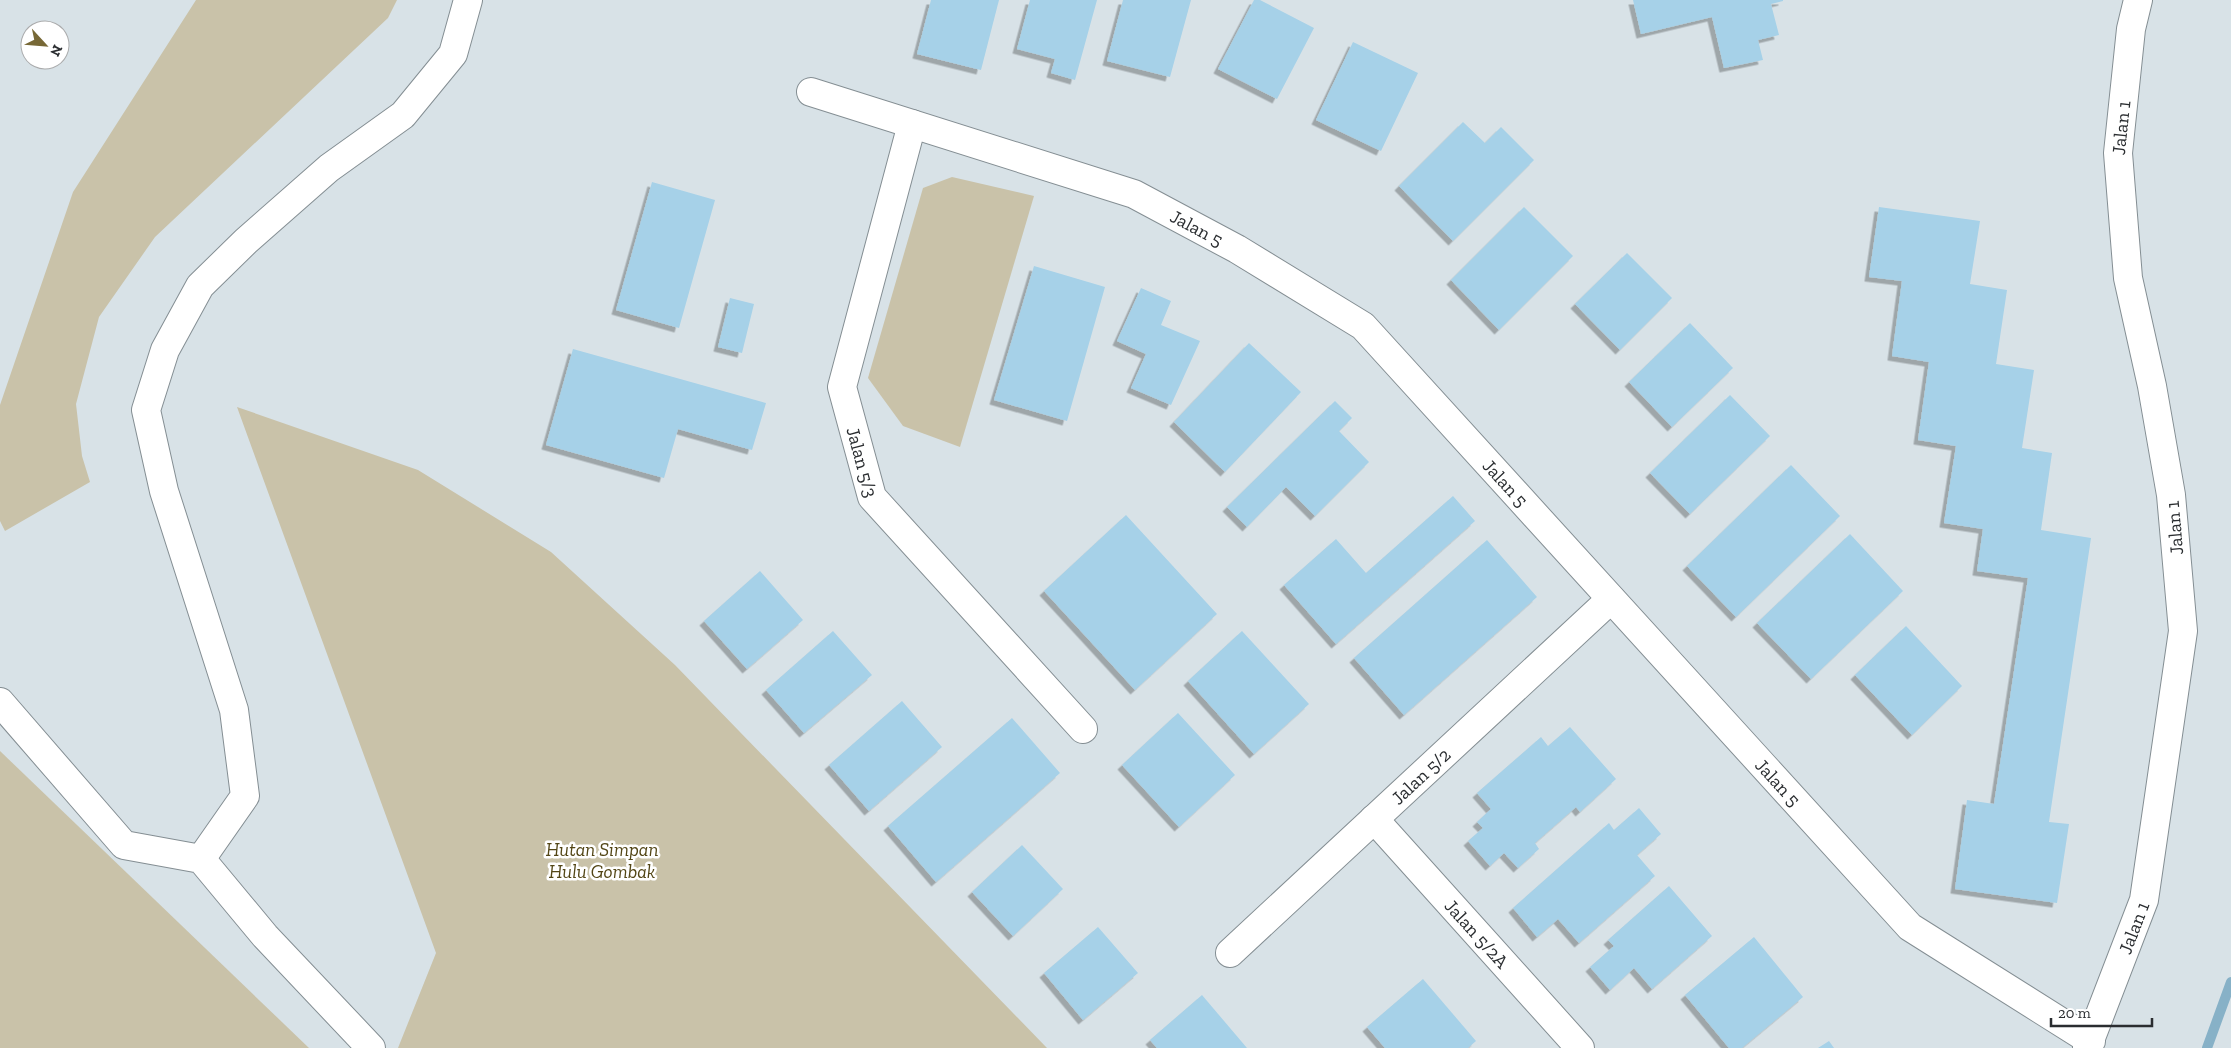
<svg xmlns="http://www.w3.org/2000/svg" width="2231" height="1048" viewBox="0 0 2231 1048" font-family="'Zilla Slab',serif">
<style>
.green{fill:#c9c2a9}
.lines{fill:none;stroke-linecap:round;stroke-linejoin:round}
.stream{stroke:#87b1c7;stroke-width:10}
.building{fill:#a6d1e8;filter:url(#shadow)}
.minor-casing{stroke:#848e93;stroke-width:30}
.minor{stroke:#fff;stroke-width:28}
.labels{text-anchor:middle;stroke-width:5;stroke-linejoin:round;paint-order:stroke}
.street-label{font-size:19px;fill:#2a2d30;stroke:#fff}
.park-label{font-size:19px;font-style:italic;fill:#534616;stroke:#fff}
</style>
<defs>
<filter id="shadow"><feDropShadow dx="-4.5" dy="4.5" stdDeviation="0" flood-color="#0004"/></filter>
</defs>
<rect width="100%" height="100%" fill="#d8e2e7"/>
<g class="green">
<polygon points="196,0 397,0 388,18 155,237 99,317 76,404 82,456 90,482 5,531 0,521 0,405 73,192"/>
<polygon points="952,177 1034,196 960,447 903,426 868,378 923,188"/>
<polygon points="237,407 418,470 551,552 675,665 1047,1048 398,1048 436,953"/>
<polygon points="0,751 309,1048 0,1048"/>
</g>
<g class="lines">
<polyline class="stream" points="2207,1048 2231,982"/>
</g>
<g class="building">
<polygon points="931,0 999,0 981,70 917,54"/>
<polygon points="1030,0 1097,0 1075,80 1051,73 1055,59 1017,49"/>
<polygon points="1123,0 1191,0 1170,77 1107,61"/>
<polygon points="1254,0 1260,0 1314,28 1277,99 1218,69"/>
<polygon points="1633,0 1783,0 1783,1 1771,4 1779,35 1758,40 1763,60 1724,68 1712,17 1641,34"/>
<polygon points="1353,42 1418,73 1381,151 1316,120"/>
<polygon points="1463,122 1485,143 1501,127 1534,160 1453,241 1399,186"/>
<polygon points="652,182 715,200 679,328 616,310"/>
<polygon points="1524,207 1573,256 1499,330 1451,280"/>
<polygon points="1879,207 1980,221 1970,284 2007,290 1996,364 2034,370 2022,448 2052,453 2041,530 2091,538 2049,822 2069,824 2057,903 1955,889 1967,800 1994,804 2028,578 1977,571 1983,529 1944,523 1956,446 1918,440 1929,362 1892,356 1902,281 1869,277"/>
<polygon points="1627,253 1672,298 1620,350 1575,304"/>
<polygon points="1034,266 1105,287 1067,421 994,400"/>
<polygon points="1141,288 1171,301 1161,325 1200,341 1171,405 1131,388 1146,354 1117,341"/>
<polygon points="730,298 754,304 742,353 718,347"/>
<polygon points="1690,323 1733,368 1672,427 1629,382"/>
<polygon points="1249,343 1301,392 1225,472 1174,422"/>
<polygon points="573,349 766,403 752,450 678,429 664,478 546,445"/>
<polygon points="1730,395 1770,436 1690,514 1650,473"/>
<polygon points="1335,401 1352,418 1339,431 1369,462 1315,516 1286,487 1247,527 1227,507"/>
<polygon points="1791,465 1840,516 1736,617 1687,566"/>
<polygon points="1453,496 1475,521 1336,644 1284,585 1336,539 1366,573"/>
<polygon points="1126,515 1217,614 1135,690 1044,591"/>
<polygon points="1850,534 1903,591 1811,679 1757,623"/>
<polygon points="1487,540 1537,597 1404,715 1354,658"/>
<polygon points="760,571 803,620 747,669 704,621"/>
<polygon points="1906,626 1962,686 1912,735 1855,675"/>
<polygon points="833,631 872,675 804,733 766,690"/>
<polygon points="1242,631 1309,704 1254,754 1188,681"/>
<polygon points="902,701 942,747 869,811 829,765"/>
<polygon points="1178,713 1235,775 1179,827 1122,765"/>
<polygon points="1012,718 1060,773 936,882 888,826"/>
<polygon points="1570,727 1616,779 1580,812 1576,807 1535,843 1539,849 1518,868 1504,853 1490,866 1468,841 1483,828 1477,822 1491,809 1477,793 1541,737 1548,746"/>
<polygon points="1639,808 1661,834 1637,855 1655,876 1579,943 1558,919 1537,937 1513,908 1609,823 1614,830"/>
<polygon points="1022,845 1063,889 1013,936 972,892"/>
<polygon points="1669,886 1712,936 1652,989 1634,968 1610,990 1590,967 1614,946 1608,940"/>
<polygon points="1098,927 1138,973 1083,1020 1044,973"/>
<polygon points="1754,937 1803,997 1742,1048 1729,1048 1685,995"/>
<polygon points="1423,979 1476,1041 1468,1048 1385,1048 1367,1027"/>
<polygon points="1202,995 1247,1048 1157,1048 1150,1040"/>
<polygon points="1829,1041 1834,1048 1818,1048"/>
</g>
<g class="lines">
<g class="minor-casing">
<g id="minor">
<path id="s1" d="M811 92 1134 194 1237 249 1363 326 1910 927 2091 1041"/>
<path id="s2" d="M912 124 842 387 872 497 1083 729"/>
<polyline points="0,702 124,845 201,859 265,936 371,1048"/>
<path id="s3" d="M1374 819 1580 1048"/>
<polyline points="201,859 245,796 234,710 164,491 146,410 165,350 200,286 246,241 329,168 403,115 453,54 468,0"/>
<path id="s4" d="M1230 953 1611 599"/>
<path id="s5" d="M2087 1048 2144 900 2183 631 2171 495 2152 386 2128 278 2118 153 2131 29 2138 0"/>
</g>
</g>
<use href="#minor" class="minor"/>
</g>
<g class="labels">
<g class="street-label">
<text dy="7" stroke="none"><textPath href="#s5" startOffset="939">Jalan 1</textPath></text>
<text dy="7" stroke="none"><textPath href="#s1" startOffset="410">Jalan 5</textPath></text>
<text dy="7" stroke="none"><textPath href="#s2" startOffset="350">Jalan 5/3</textPath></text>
<text dy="7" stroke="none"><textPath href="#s1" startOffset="815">Jalan 5</textPath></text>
<text transform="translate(2174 528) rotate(-95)" y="7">Jalan 1</text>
<text dy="7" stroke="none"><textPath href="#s4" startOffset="260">Jalan 5/2</textPath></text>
<text dy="7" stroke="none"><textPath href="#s1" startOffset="1220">Jalan 5</textPath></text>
<text dy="7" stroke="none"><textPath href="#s5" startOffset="129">Jalan 1</textPath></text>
<text dy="7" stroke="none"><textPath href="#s3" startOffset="154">Jalan 5/2A</textPath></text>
</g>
<g class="park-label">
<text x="602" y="856">Hutan Simpan<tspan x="602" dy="22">Hulu Gombak</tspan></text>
</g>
</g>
<g transform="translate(45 45) rotate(116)"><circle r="24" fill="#ffffff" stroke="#aaabac"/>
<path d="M0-4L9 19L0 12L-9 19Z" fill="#776836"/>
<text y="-8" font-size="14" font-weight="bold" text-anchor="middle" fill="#2a2d30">N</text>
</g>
<path d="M2051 1018v8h101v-8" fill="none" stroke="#2a2d30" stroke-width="2.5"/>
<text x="2058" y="1018" font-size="15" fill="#2a2d30" stroke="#ffffff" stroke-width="4" paint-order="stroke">20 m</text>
</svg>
